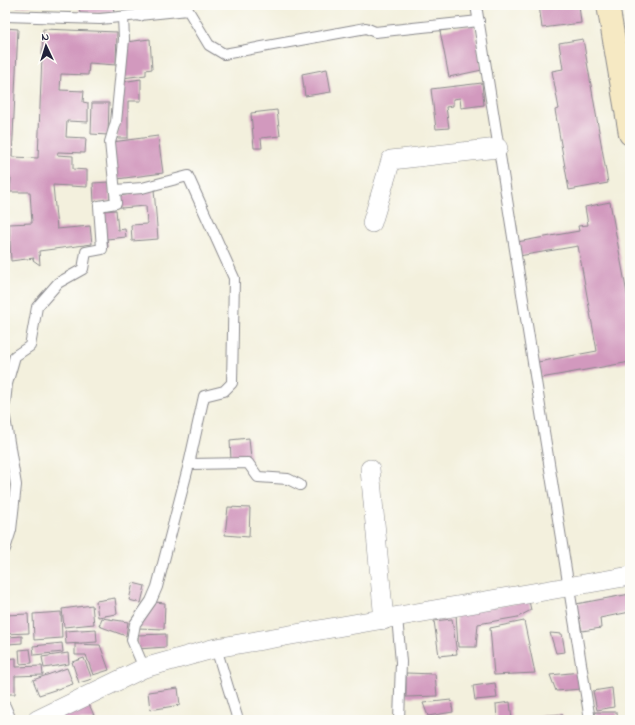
<svg xmlns="http://www.w3.org/2000/svg" width="635" height="725" viewBox="0 0 635 725" font-family="'Indie Flower',sans-serif">
<style>
.building{fill:#d299be}
.lines{fill:none;stroke-linecap:round;stroke-linejoin:round}
.lane-casing{stroke:#8a898c;stroke-width:12}
.street-casing{stroke:#8a898c;stroke-width:20}
.secondary-casing{stroke:#8a898c;stroke-width:24}
.lane{stroke:#fff;stroke-width:10}
.street{stroke:#fff;stroke-width:19}
.secondary{stroke:#f6e9c3;stroke-width:22}
</style>
<rect width="100%" height="100%" fill="#fdfcf7"/>
<filter id="ink" filterUnits="userSpaceOnUse"><feTurbulence type="fractalNoise" baseFrequency=".025" numOctaves="2"/><feDisplacementMap in="SourceGraphic" scale="8" xChannelSelector="R" yChannelSelector="G"/><feConvolveMatrix kernelMatrix="1 2 1 2 8 2 1 2 1" color-interpolation-filters="sRGB"/></filter>
<filter id="wash" filterUnits="userSpaceOnUse"><feTurbulence type="fractalNoise" baseFrequency=".012" numOctaves="4" result="noise"/><feDisplacementMap in="SourceGraphic" scale="16" xChannelSelector="R" yChannelSelector="G"/><feGaussianBlur stdDeviation="0.9" result="paint"/><feColorMatrix in="noise" values="0 0 0 0 0 0 0 0 0 0 0 0 0 0 0 0 0 1.4 0 .05"/><feComposite in="paint" operator="in"/></filter>
<g filter="url(#wash)">
<rect width="100%" height="100%" fill="#f3f0dd"/>
<g id="blocks">
<g class="building">
<polygon points="16,5 31,5 31,6 16,7"/>
<polygon points="79,5 113,5 114,13 80,14"/>
<polygon points="121,5 133,5 133,7 121,8"/>
<polygon points="539,5 579,5 581,23 542,28"/>
<polygon points="474,25 482,70 449,77 440,31"/>
<polygon points="5,28 18,29 12,157 38,158 43,29 117,32 116,65 89,63 88,75 61,74 60,90 84,91 83,102 88,103 88,122 67,121 66,137 86,138 85,153 58,152 57,155 73,156 73,169 87,170 87,187 53,185 57,229 90,226 92,244 39,251 40,265 33,260 34,258 11,261 9,224 32,223 30,192 10,192 11,178 5,177"/>
<polygon points="150,39 152,69 146,70 146,75 122,78 126,42"/>
<polygon points="583,39 608,183 569,190 555,110 559,109 552,71 563,69 559,43"/>
<polygon points="327,69 331,92 305,96 302,74"/>
<polygon points="141,79 141,101 128,101 128,138 117,138 122,82"/>
<polygon points="482,83 484,105 461,108 460,98 453,99 453,106 446,107 449,128 436,129 431,89"/>
<polygon points="92,103 109,103 108,135 91,134"/>
<polygon points="277,110 280,136 261,138 262,148 254,148 251,113"/>
<polygon points="158,136 163,173 117,179 112,142"/>
<polygon points="109,182 110,201 94,202 93,183"/>
<polygon points="154,189 158,239 132,241 131,225 147,224 146,206 121,208 120,196"/>
<polygon points="610,202 630,310 630,362 541,378 538,362 597,351 578,246 519,256 517,242 579,231 578,226 588,225 585,207"/>
<polygon points="116,210 118,230 125,229 126,237 107,239 108,247 103,247 100,211"/>
<polygon points="249,438 251,459 231,460 230,440"/>
<polygon points="228,507 250,508 249,537 225,535"/>
<polygon points="133,583 145,586 141,603 129,600"/>
<polygon points="630,594 630,612 600,618 601,628 582,631 576,604"/>
<polygon points="115,598 117,614 98,617 96,601"/>
<polygon points="529,601 531,610 518,617 478,624 476,647 458,647 456,613"/>
<polygon points="154,602 165,603 164,629 138,628"/>
<polygon points="92,605 94,624 64,627 62,609"/>
<polygon points="61,612 62,638 34,640 33,614"/>
<polygon points="28,614 29,633 5,634 5,615"/>
<polygon points="102,618 128,622 126,636 99,626"/>
<polygon points="452,619 457,654 439,656 434,621"/>
<polygon points="524,621 535,673 494,675 490,628"/>
<polygon points="96,629 97,642 66,644 65,631"/>
<polygon points="550,633 562,634 565,652 556,653"/>
<polygon points="166,634 166,647 138,649 138,635"/>
<polygon points="22,636 22,643 8,644 8,637"/>
<polygon points="62,643 63,652 34,655 33,646"/>
<polygon points="75,644 100,645 109,670 93,675 86,655 75,655"/>
<polygon points="30,649 32,663 20,664 19,650"/>
<polygon points="68,653 69,664 44,668 42,657"/>
<polygon points="16,658 16,667 42,666 43,675 15,676 15,694 7,694 6,659"/>
<polygon points="84,658 92,679 79,683 72,662"/>
<polygon points="67,668 73,684 39,695 33,680"/>
<polygon points="581,672 582,689 556,691 550,675"/>
<polygon points="406,673 435,674 437,696 406,697"/>
<polygon points="495,683 497,698 475,700 473,686"/>
<polygon points="178,688 180,705 150,710 148,692"/>
<polygon points="612,688 614,707 597,710 593,691"/>
<polygon points="451,700 453,712 428,716 423,703"/>
<polygon points="510,702 512,720 497,720 496,704"/>
<polygon points="89,704 96,720 51,720"/>
<polygon points="595,712 617,712 618,720 596,720"/>
<polygon points="562,714 564,720 538,720 537,716"/>
</g>
</g>
</g>
<g filter="url(#ink)">
<use href="#blocks" fill-opacity="0" stroke="#8a898c" stroke-width="1"/>
<g class="lines">
<g class="lane-casing">
<g id="lane">
<polyline points="140,5 140,16"/>
<polyline points="476,5 590,720"/>
<polyline points="5,16 100,19 188,10 209,45 224,54 366,28 375,32 479,21"/>
<polyline points="116,190 142,188 188,176 234,278 232,383 224,391 204,396 189,464 157,587 151,601 135,624 132,640 144,668"/>
<polyline points="5,403 7,384 15,356 30,346 37,307 58,283 83,269 86,252 102,249 99,206 116,203 110,142 116,122 124,39 123,17"/>
<polyline points="5,418 16,485 11,530 5,549"/>
<polyline points="189,464 248,463 258,477 288,479 300,485"/>
<polyline points="397,617 401,662 399,720"/>
<polyline points="216,648 238,720"/>
<polyline points="5,706 11,720"/>
</g>
</g>
<g class="street-casing">
<g id="street">
<polyline points="372,223 391,160 498,148"/>
<polyline points="370,469 384,620"/>
<polyline points="37,720 144,668 216,648 630,576"/>
</g>
</g>
<g class="secondary-casing">
<polyline id="secondary" points="608,5 630,134"/>
</g>
<use href="#lane" class="lane"/>
<use href="#street" class="street"/>
<use href="#secondary" class="secondary"/>
</g>
</g>
<rect width="635" height="725" fill="none" stroke="#fdfcf7" stroke-width="20"/>
<g transform="translate(46 46) rotate(356)" stroke="#fdfcf7" stroke-width="3" paint-order="stroke">
<path d="M0-3L7 15L0 10L-7 15Z" fill="#22223b"/>
<text y="-6" font-size="11" font-weight="bold" text-anchor="middle" fill="#22223b">N</text>
</g>
</svg>
